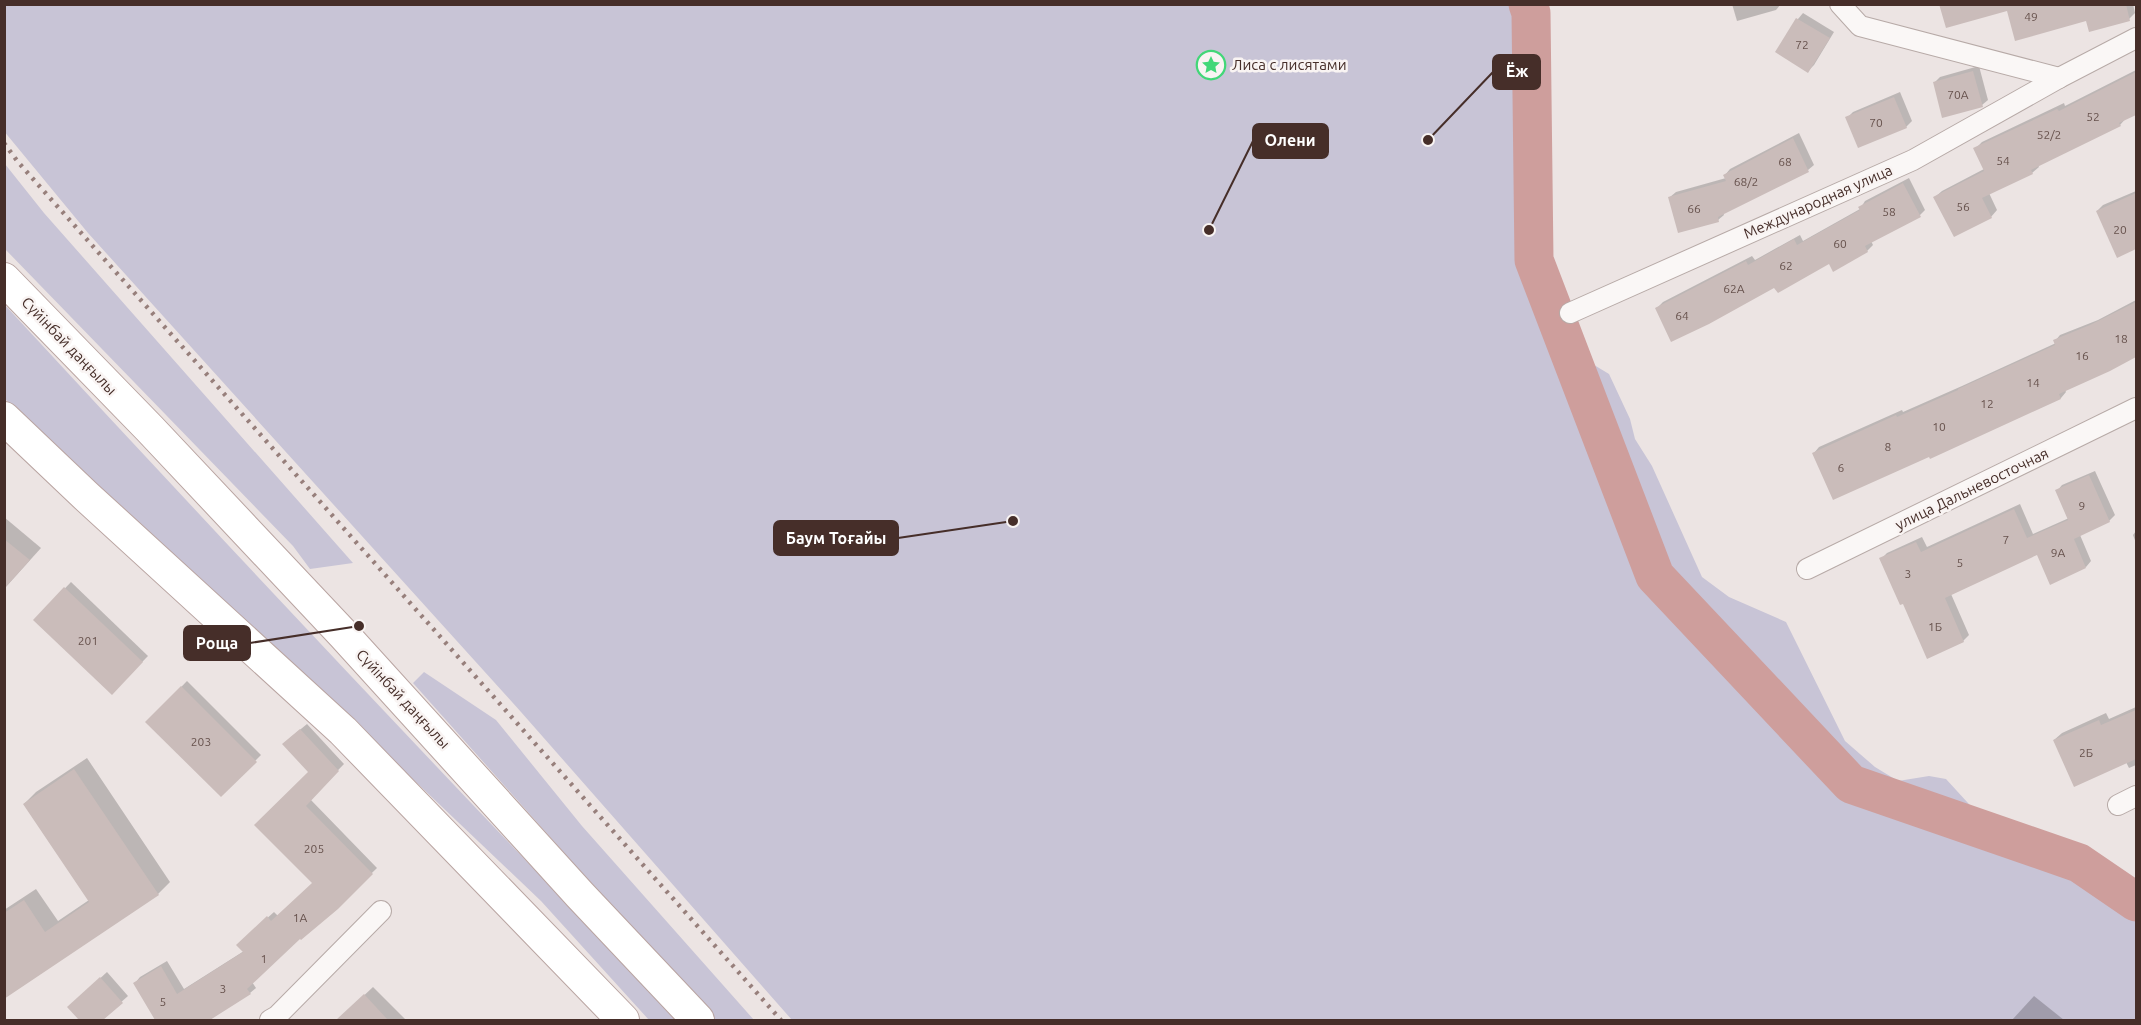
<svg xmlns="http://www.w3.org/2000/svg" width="2141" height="1025" viewBox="0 0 2141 1025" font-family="Ubuntu,sans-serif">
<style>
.green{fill:#c8c4d6}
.shadow{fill:#0003}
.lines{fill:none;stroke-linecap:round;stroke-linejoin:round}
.river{stroke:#ce9e9c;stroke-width:39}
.building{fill:#cabcba}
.minor-casing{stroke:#b7aaa7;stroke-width:22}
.primary-casing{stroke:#b9a4a1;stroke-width:34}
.minor{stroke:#faf7f6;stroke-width:20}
.primary{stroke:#fff;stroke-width:32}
.rail{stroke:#977f7b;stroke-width:4.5;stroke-dasharray:3 6;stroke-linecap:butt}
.labels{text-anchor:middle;stroke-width:5;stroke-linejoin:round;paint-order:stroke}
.number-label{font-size:12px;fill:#67524d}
.poi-label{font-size:15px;fill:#462e29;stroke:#f9f4f3;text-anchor:start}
.street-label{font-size:15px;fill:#462e29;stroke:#f9f4f3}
.leader{fill:none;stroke:#462e29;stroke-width:2}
.callout-dot{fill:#462e29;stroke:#f9f4f3;stroke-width:2}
.callout{fill:#462e29;stroke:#462e29;stroke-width:2}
.callout-label{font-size:16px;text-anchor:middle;font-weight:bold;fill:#fff}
</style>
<rect width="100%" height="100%" fill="#ece4e3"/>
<g class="green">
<polygon points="4,5 1547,5 1549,49 1543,182 1533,218 1534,260 1561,345 1609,374 1630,419 1635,439 1652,466 1702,577 1729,597 1786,622 1845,741 1875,767 1898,781 1929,776 1946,779 2011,850 2077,873 2136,911 2136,1020 792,1020 521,712 88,233 8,136 4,131"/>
<polygon points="5,164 44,213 353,563 310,569 293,546 5,249"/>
<path d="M4 304C227 545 451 784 679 1020H649L541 901 337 707 5 399Z"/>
<polygon points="424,672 496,720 582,826 754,1020 713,1020 413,683"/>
</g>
<g class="shadow">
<polygon points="1732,4 1781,4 1776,10 1737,21"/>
<polygon points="2008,4 2133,4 2135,13 2129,19"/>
<polygon points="1803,13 1834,32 1814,65 1808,71 1777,52 1798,19"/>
<polygon points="1979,66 1988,100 1982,105 1934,83 1940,77"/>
<polygon points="2136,70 2136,113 2127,117 2120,125 2038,165 2039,167 2032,173 1989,193 1997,210 1991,217 1935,197 1942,191 1984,169 1975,149 1982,142 2064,103 2065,106"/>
<polygon points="1900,92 1912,121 1906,127 1847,118 1853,112"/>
<polygon points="1799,133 1814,165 1808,170 1723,212 1724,215 1718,220 1670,197 1676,192 1726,178 1725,175 1730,169"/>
<polygon points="1909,178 1925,210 1920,215 1871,241 1873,245 1867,251 1829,262 1775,286 1657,308 1663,302 1752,256 1755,260 1800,235 1803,241 1860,209 1865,201"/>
<polygon points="2136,191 2136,248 2117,256 2097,211 2103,205"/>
<polygon points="2136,300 2136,356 2065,390 2066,392 2061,398 1931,457 1814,453 1819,447 1902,410 1903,412 1962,386 2056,343 2055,341 2060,335 2098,320"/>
<polygon points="2095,471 2115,515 2109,521 2080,535 2091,561 2086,567 2037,553 1951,594 1969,635 1963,641 1904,602 1881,559 1887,553 1922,537 1927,547 2020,504 2033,534 2069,518 2057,491 2062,485"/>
<polygon points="4,517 41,548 4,589"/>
<polygon points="2136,531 2136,543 2133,535"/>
<polygon points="71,582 148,656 112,693 35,620"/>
<polygon points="187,681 261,755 221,795 147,722"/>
<polygon points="2136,707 2136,765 2129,768 2126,762 2054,740 2062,733 2106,713 2109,719"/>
<polygon points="307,724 344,764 310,799 377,868 336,908 300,937 252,982 256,988 250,993 207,1020 156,1020 135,983 140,977 167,961 184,989 244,951 244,939 274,912 278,916 314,883 257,825 310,772 290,738"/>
<polygon points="87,758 170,882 158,894 4,997 4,910 36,889 58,921 89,900 24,804 36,792"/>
<polygon points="107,972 128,996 101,1020 81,1020 69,1007"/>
<polygon points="373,987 406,1020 338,1020"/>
<polygon points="2034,996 2064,1020 2012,1020"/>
</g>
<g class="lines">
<polyline class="river" points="1528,4 1531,13 1534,260 1655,576 1851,784 2079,863 2136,902"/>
</g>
<g class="building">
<polygon points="1939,4 2126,4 2130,21 2089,32 2086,21 2015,41 2007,11 1946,28"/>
<polygon points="1796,18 1830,38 1808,73 1775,52"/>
<polygon points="1973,71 1983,107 1942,118 1933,82"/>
<polygon points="2136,72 2136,115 2119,123 2121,126 2031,170 2033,174 1982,198 1992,218 1954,237 1933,197 1984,171 1973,148 2057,109 2059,111"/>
<polygon points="1894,97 1907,128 1858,148 1845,117"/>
<polygon points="1793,138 1809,172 1718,217 1719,222 1678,233 1668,197 1726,181 1723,175"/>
<polygon points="1903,183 1921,217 1865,246 1868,252 1833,272 1829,264 1778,293 1774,288 1709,324 1671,342 1655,308 1746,261 1748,265 1794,239 1797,245 1860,210 1858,207"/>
<polygon points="2136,193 2136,249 2117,258 2096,211"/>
<polygon points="2136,302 2136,357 2110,371 2059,394 2061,399 1930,459 1929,457 1833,500 1812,453 1896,415 1897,417 1958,390 1958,389 2055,345 2053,340 2090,325"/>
<polygon points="2089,475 2110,522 2074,539 2086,568 2050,585 2037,555 1945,598 1964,642 1927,659 1903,604 1900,605 1879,558 1916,542 1921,552 2014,509 2027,538 2068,520 2055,490"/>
<polygon points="4,539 30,560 4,589"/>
<polygon points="64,587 143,662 112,695 33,620"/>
<polygon points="181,686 257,762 221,797 145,722"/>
<polygon points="2136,710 2136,759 2074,787 2053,740 2099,720 2101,725"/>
<polygon points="300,729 339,771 306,806 373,874 338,909 301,940 300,939 247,989 251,994 210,1020 155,1020 133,983 161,966 177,994 243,952 236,945 267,916 271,921 312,883 254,825 308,772 282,744"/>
<polygon points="74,769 159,895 4,999 4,913 24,900 45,932 89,902 23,804"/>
<polygon points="100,977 123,1003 103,1020 79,1020 67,1007"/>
<polygon points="364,994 388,1020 336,1020"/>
</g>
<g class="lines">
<g class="minor-casing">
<g id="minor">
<polyline points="1840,4 1860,26 2059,78"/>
<polyline points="1570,313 1913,160 2059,78 2136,38"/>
<polyline points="1807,569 2136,408"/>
<polyline points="2118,805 2136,796"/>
<polyline points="270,1020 277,1016 381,911"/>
</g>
</g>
<g class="primary-casing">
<g id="primary">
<polyline points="4,279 150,429 343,634 580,895 698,1020"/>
<polyline points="4,418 86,496 343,731 623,1020"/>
</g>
</g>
<use href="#minor" class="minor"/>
<use href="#primary" class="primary"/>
<polyline class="rail" points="4,143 18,162 781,1020"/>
</g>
<defs>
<g id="sight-ring" transform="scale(1.5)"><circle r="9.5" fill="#f9f4f3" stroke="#42d778" stroke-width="1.5"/><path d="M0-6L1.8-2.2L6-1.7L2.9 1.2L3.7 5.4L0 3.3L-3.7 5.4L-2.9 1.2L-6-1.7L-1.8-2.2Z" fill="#42d778"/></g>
</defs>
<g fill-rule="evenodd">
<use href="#sight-ring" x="1211" y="65"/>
</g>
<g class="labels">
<g class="number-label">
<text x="2031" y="21">49</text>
<text x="1802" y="49">72</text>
<text x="1958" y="99">70А</text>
<text x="2093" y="121">52</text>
<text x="1876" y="127">70</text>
<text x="2049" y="139">52/2</text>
<text x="2003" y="165">54</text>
<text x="1785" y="166">68</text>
<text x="1746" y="186">68/2</text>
<text x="1963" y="211">56</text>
<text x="1694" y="213">66</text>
<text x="1889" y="216">58</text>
<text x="2120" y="234">20</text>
<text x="1840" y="248">60</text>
<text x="1786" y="270">62</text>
<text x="1734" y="293">62А</text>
<text x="1682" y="320">64</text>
<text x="2121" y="343">18</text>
<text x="2082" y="360">16</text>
<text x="2033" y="387">14</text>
<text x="1987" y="408">12</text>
<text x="1939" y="431">10</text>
<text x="1888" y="451">8</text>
<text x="1841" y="472">6</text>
<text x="2082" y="510">9</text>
<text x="2006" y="544">7</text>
<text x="2058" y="557">9А</text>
<text x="1960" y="567">5</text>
<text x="1908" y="578">3</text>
<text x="1935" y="631">1Б</text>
<text x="88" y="645">201</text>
<text x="201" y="746">203</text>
<text x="2086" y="757">2Б</text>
<text x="314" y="853">205</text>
<text x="300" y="922">1А</text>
<text x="264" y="963">1</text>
<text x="223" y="993">3</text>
<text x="163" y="1006">5</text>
</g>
<g class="poi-label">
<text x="1232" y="70">Лиса с лисятами</text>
</g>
<g class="street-label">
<text transform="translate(1818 202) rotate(-24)" y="5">Международная улица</text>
<text transform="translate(69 346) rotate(46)" y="5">Сүйінбай даңғылы</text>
<text transform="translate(1972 489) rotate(-26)" y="5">улица Дальневосточная</text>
<text transform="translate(403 699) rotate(47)" y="5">Сүйінбай даңғылы</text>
</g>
</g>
<path class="leader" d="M1428 140L1493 72M1209 230L1253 141M1013 521L898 538M359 626L250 643"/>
<g class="callout-dot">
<circle cx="1428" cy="140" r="6"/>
<circle cx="1209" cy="230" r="6"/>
<circle cx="1013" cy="521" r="6"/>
<circle cx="359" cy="626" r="6"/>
</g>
<g class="callout">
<rect x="1493" y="55" width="47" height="34" rx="6"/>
<rect x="1253" y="124" width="75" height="34" rx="6"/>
<rect x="774" y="521" width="124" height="34" rx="6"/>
<rect x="184" y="626" width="66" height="34" rx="6"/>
</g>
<g class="callout-label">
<text x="1517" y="77">Ёж</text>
<text x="1290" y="146">Олени</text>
<text x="836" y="544">Баум Тоғайы</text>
<text x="217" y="649">Роща</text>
</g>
<rect width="2141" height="1025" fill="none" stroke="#462e29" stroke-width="12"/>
</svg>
